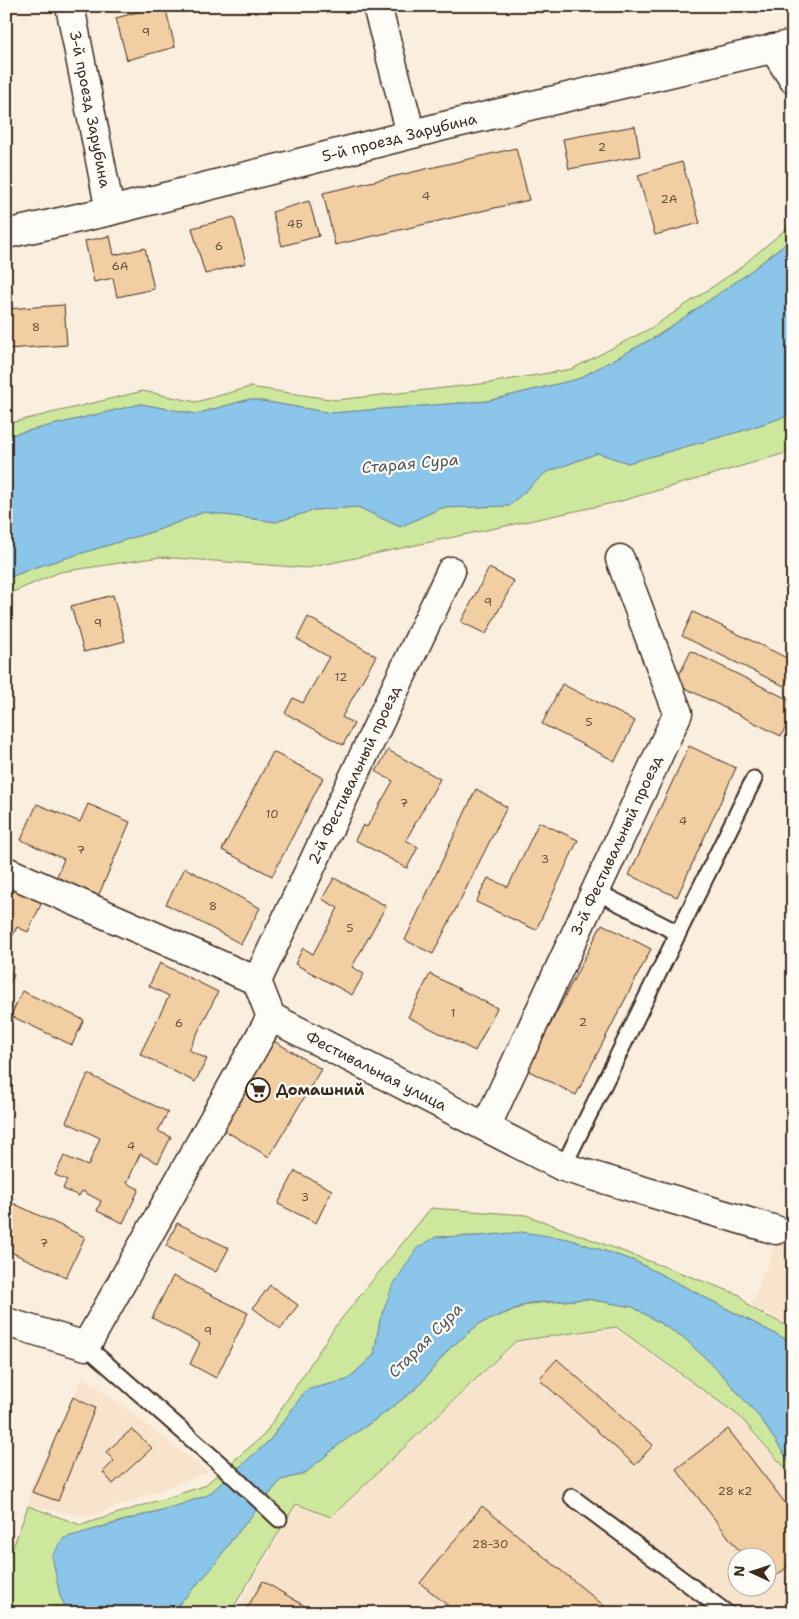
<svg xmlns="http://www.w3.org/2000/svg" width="799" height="1619" viewBox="0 0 799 1619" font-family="'Shantell Sans',sans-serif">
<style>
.built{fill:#f8e4cc;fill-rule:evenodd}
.green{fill:#cde79d;stroke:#84885e}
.water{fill:#8bc5ea;stroke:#6b8798}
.building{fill:#f2cea3;stroke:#3b2a1e}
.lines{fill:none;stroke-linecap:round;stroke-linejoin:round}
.lane-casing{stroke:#3b2a1e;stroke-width:19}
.street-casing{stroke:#3b2a1e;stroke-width:31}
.lane{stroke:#fdfcf7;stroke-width:15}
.street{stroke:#fdfcf7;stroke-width:28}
.labels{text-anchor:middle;stroke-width:4.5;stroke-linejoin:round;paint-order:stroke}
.number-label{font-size:12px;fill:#69533f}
.street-label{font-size:15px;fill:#3b2a1e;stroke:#fdfcf7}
.poi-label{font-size:15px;font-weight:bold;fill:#3b2a1e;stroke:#fdfcf7;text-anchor:start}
.water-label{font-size:16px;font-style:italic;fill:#53585b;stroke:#fdfcf7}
</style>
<rect width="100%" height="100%" fill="#faeede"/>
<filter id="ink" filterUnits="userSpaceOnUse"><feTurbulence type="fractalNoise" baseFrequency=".02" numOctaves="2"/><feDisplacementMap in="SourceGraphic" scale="10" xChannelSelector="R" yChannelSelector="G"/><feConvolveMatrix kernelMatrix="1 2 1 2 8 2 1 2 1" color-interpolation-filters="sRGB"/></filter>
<g filter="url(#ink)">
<g class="built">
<polygon points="793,1204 793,1327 751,1305"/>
<path d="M615 1329 739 1417 793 1479V1613H234L296 1506 331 1518 517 1342ZM736 1556H766V1586H736Z"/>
<polygon points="83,1376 208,1472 89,1517 28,1506 30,1491"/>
</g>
<g class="green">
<polygon points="793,223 793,238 743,277 657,336 578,379 487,401 331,413 250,399 196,414 141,404 6,436 6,424 143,391 196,402 250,387 336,400 489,383 572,369 651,328 736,271"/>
<polygon points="793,414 793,451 618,502 308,568 160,557 60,572 6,595 6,579 33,568 158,530 204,512 276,522 314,510 358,507 400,527 441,508 509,506 545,473 598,453 628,463 745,430"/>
<polygon points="431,1208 526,1215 740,1295 750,1307 793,1329 793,1343 635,1261 568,1239 478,1236 436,1237 380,1320 374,1355 347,1380 306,1390 270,1440 208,1495 179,1505 97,1528 60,1596 69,1613 6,1613 6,1567 28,1506 81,1525 204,1486 264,1435 334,1328"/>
<polygon points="587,1299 633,1307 683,1337 718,1370 760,1418 793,1467 793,1477 739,1416 616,1327 516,1341 331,1517 296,1504 230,1613 171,1613 212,1568 231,1541 281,1480 304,1474 341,1443 382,1415 418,1387 449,1349 479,1324 529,1304"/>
</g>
<g class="water">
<polygon points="793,238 793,414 745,430 628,463 598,453 545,473 509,506 441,508 400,527 358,507 314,510 276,522 204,512 158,530 33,568 6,579 6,436 141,404 196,414 250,399 331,413 487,401 578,379 657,336 743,277"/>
<polygon points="522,1232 568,1239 635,1261 793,1343 793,1467 760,1418 718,1370 683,1337 633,1307 587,1299 529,1303 479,1324 449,1349 418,1387 382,1415 341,1443 304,1474 281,1480 231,1541 212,1568 171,1613 69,1613 60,1596 52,1556 64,1538 179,1505 208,1495 270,1440 306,1390 347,1380 374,1355 380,1320 392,1287 417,1248 436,1237 478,1236"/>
</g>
<g class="building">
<polygon points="159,6 165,6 175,47 127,60 116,18"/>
<polygon points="635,126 640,156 569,169 563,139"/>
<polygon points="516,148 529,200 335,245 323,193"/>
<polygon points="682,162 700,223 655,235 638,175"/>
<polygon points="309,201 319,236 282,246 272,212"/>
<polygon points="234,217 246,263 205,274 192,228"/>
<polygon points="110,236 114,255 145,248 154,289 117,297 113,278 94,282 85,241"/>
<polygon points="64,305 67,345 6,349 6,309"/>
<polygon points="489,568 514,581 486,634 461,622"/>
<polygon points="113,595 125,641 84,652 71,606"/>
<polygon points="693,612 793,661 793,667 784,686 682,636"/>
<polygon points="308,617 376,656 342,717 354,724 343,745 285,713 293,698 303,703 329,657 297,639"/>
<polygon points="691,651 793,702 793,713 781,736 675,683"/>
<polygon points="562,684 635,721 615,761 542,724"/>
<polygon points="689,746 736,768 677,897 629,875"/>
<polygon points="388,750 440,779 406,840 418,847 407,868 355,840 363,825 367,827 393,781 376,772"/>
<polygon points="273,752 323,778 272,876 222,850"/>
<polygon points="476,789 507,807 433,954 405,940"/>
<polygon points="37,804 80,822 88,804 130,822 97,899 55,881 64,859 21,840"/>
<polygon points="539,822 578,840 536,930 476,902 488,878 508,887"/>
<polygon points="185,868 260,908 241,944 166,904"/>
<polygon points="334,878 386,906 352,967 364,974 352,995 295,964 303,948 313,954 338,908 322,899"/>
<polygon points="6,883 43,900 28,932 17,927 6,950"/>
<polygon points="602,924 651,949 576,1095 527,1070"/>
<polygon points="160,963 218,992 189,1050 207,1059 195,1082 140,1054 169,996 149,986"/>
<polygon points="6,971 14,975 6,991"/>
<polygon points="430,974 497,1008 475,1051 408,1017"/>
<polygon points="22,991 84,1020 72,1045 11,1016"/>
<polygon points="274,1041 321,1069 269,1157 222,1129"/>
<polygon points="88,1074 168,1112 158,1131 171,1137 158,1163 140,1154 127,1183 139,1189 123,1223 97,1211 101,1201 82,1191 79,1196 63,1189 67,1180 55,1175 64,1156 88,1166 100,1138 66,1122"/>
<polygon points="295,1171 332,1190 316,1223 278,1204"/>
<polygon points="6,1200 85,1237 66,1277 6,1250"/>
<polygon points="177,1223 229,1248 216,1272 166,1246"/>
<polygon points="173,1276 248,1313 216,1378 190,1364 200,1343 152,1318"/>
<polygon points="270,1285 298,1305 281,1329 253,1308"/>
<polygon points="557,1359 653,1445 635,1465 539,1379"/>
<polygon points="73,1397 95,1408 58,1501 32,1492"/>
<polygon points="132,1429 152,1448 113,1484 103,1472 114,1461 106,1452"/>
<polygon points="728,1429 793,1513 793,1563 766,1583 766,1556 743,1556 676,1469"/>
<polygon points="482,1506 613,1613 457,1613 420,1583"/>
<polygon points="263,1581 308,1608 305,1613 244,1613"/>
</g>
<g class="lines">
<g class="lane-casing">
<g id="lane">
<polyline points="595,891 678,933"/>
<polyline points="563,1167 754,779"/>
<polyline points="86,1346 228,1471 279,1519"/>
<polyline points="572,1497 727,1613"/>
</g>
</g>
<g class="street-casing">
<g id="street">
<path id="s1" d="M70 6 110 211"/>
<polyline points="377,6 411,134"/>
<polyline points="773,48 793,79"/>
<path id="s2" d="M6 234 110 211 444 126 793 44"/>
<path id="s3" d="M6 871 257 981 271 1017 563 1167 776 1230"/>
<path id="s4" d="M257 981 451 571"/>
<path id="s5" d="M486 1127 678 713 620 559"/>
<polyline points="6,1322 86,1346 271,1017"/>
</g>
</g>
<use href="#lane" class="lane"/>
<use href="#street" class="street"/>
</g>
</g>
<defs>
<g id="supermarket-ring" transform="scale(1.25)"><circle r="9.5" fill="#fdfcf7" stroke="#3b2a1e" stroke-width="1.5"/><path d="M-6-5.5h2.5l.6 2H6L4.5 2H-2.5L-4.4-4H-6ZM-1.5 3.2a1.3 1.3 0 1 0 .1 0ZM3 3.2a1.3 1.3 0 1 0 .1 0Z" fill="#3b2a1e"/></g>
</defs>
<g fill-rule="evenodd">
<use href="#supermarket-ring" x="258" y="1090"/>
</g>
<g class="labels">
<g class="number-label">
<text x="146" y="36">9</text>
<text x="602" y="151">2</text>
<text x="426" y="200">4</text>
<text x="669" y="203">2А</text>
<text x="295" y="228">4Б</text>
<text x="219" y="250">6</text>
<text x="120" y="270">6А</text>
<text x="36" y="331">8</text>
<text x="488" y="606">9</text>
<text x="98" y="627">9</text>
<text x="341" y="681">12</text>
<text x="589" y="726">5</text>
<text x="404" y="807">7</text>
<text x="272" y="818">10</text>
<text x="683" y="825">4</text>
<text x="81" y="854">7</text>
<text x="545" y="863">3</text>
<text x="213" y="910">8</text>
<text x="350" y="932">5</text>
<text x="453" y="1017">1</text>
<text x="583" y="1026">2</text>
<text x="179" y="1027">6</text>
<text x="131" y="1150">4</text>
<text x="305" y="1201">3</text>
<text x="44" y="1247">7</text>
<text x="208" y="1335">9</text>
<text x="735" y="1495">28 к2</text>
<text x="490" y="1548">28-30</text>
</g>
<g class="street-label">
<text dy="5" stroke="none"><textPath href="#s1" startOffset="105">3-й проезд Зарубина</textPath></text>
<text dy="5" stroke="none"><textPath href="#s2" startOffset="405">5-й проезд Зарубина</textPath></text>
<text dy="5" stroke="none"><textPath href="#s4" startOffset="228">2-й Фестивальный проезд</textPath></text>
<text dy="5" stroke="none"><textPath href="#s5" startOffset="310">3-й Фестивальный проезд</textPath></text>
<text dy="5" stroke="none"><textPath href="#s3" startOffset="431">Фестивальная улица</textPath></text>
</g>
<g class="poi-label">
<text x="276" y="1095">Домашний</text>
</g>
<g class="water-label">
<text transform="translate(410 463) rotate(-5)" y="6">Старая Сура</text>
<text transform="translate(425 1340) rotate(-45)" y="6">Старая Сура</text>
</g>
</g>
<rect width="799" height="1619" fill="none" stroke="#fdfcf7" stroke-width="25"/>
<rect x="12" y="12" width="774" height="1594" fill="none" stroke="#3b2a1e" stroke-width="2" filter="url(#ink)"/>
<g transform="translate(752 1572) rotate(274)"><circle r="24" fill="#fdfcf7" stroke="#afa8a0"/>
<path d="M0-4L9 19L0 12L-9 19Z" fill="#3b2a1e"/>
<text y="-8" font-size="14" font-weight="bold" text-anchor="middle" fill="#3b2a1e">N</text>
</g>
</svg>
